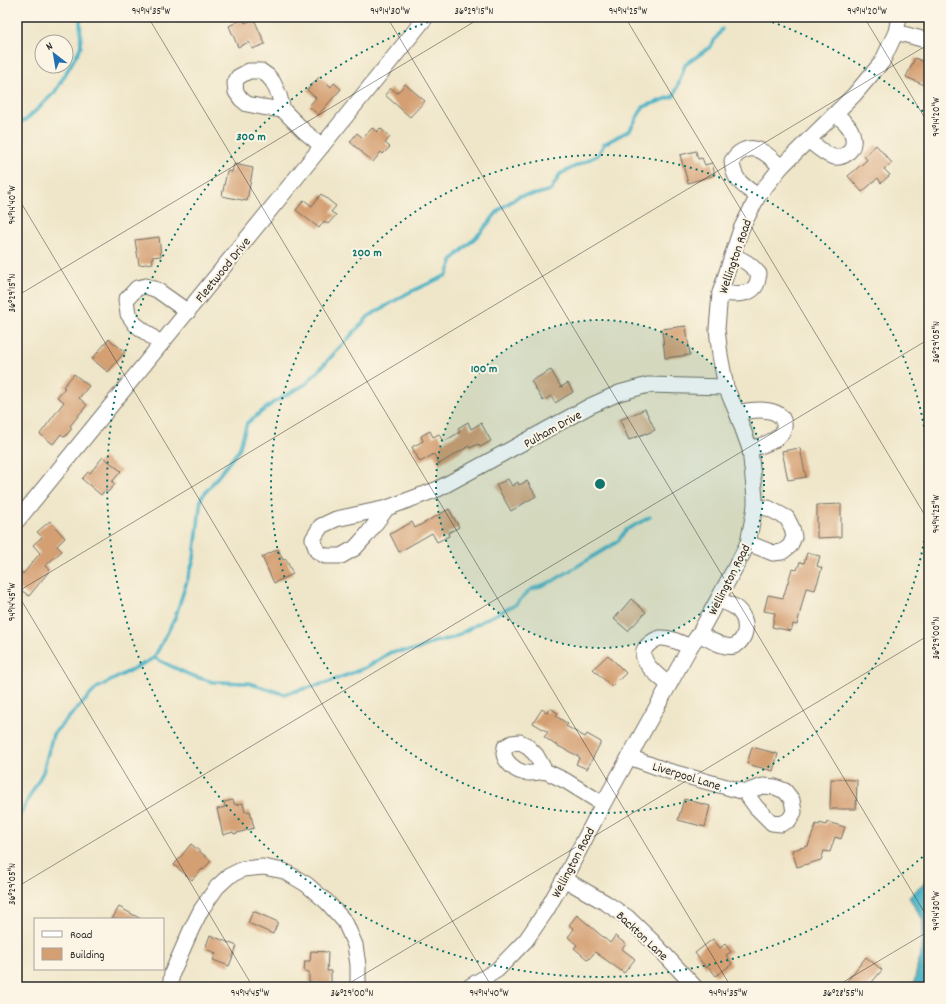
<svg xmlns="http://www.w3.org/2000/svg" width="946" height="1004" viewBox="0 0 946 1004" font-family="Dekko,sans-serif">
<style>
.water{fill:#48b2c6;stroke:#3a6e78}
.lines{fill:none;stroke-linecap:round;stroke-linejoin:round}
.stream{stroke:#48b2c6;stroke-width:3.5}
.building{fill:#d49f72}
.minor-casing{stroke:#706c62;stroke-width:17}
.minor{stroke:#fff;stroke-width:15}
.ticks{fill:none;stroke:#2b2b2b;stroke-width:1;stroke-opacity:0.45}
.ring{fill:none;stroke:#0f766e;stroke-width:2;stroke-dasharray:2 4}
.labels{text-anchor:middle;stroke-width:4;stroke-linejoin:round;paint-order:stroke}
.street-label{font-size:13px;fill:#2b2b2b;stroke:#fcf5e5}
.centre{fill:#0f766e;stroke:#fcf5e5;stroke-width:2}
.ring-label{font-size:12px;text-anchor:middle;font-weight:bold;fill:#0f766e;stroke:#fcf5e5;stroke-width:4;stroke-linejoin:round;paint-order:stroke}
.neatline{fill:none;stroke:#2b2b2b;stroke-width:1.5}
.ticks-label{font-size:10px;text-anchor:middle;fill:#2b2b2b}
</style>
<rect width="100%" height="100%" fill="#fcf5e5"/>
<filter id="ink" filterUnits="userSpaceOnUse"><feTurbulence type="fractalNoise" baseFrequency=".025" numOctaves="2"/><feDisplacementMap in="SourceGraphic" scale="8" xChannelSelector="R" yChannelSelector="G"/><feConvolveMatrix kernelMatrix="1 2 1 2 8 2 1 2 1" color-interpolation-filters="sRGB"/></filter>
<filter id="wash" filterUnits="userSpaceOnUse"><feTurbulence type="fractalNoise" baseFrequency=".012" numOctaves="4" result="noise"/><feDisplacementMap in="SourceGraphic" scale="16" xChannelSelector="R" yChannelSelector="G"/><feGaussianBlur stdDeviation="0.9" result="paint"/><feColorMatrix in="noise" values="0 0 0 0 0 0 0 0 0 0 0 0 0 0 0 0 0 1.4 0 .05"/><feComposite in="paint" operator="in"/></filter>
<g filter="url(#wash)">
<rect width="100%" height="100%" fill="#efe6c9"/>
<polygon class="water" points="929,863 929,987 913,987 921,949 923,920 910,899 909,896 924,884"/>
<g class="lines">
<g class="stream">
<polyline points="17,123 26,120 55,92 81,47 80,17"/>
<polyline points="154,658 190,675 213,682 248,683 284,694 326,683 365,668 391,652 416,650 434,642 453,638 486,619 515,605 530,590 553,581 617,542 626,530 650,517"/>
<polyline points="17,820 43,772 53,734 97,688 154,658 175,618 194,559 201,498 239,450 247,423 274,402 306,384 369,316 408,293 447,275 453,259 482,231 499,210 519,196 537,194 551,190 560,174 598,155 604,144 630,130 643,107 674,96 685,65 710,47 722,29"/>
</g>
</g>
<g id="blocks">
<g class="building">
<polygon points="243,19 245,23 254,19 265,44 252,49 249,42 238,47 229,26"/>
<polygon points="915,58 929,64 929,87 906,77"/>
<polygon points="320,76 331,87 334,83 341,89 318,115 309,106 316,98 307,90"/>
<polygon points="405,84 425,101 410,117 385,95 391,88 397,93"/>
<polygon points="372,128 377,132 380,128 390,137 385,143 390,147 383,154 381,152 373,162 350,142 357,133 363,138"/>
<polygon points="876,145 892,163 884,169 890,175 881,183 878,178 862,192 848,176 867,160 864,156"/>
<polygon points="696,151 698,159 702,158 705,165 712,163 715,175 688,183 680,155"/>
<polygon points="234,164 253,168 247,201 222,196 227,171 232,172"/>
<polygon points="321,194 336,206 331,212 336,215 328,224 324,221 319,228 296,210 304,200 312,206"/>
<polygon points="159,237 161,256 152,257 153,263 139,265 135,240"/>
<polygon points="686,326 690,355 665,358 662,329"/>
<polygon points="109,339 125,352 108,372 92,359"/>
<polygon points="551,370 561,387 568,383 573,392 555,403 551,396 543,401 531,381"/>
<polygon points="74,374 89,386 79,398 87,405 70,426 72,428 65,437 61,434 53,444 40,434 64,402 57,397 65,388 63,387"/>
<polygon points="645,409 655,430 646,434 646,433 629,440 620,420"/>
<polygon points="468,422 471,429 481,423 491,441 480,447 478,444 470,448 469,446 439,464 434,454 420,462 412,447 423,441 421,436 430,431 433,437 439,434 443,442 460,432 458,428"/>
<polygon points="800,448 806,477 788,480 782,451"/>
<polygon points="103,457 121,471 112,482 115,484 108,492 105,490 101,495 82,479 88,472 90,473"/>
<polygon points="508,479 512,486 518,482 519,485 527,481 536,496 511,511 496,485"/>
<polygon points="841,504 841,537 817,538 817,505"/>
<polygon points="449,509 459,527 448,533 449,536 437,542 432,533 399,552 390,534 412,522 415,528"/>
<polygon points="50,521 65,538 57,546 62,551 45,566 50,570 29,596 17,587 17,570 23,574 40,553 33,545 42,537 37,532"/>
<polygon points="278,549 283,560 286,559 293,574 274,583 262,557"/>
<polygon points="807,553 820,556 817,566 822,568 815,590 806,588 797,625 793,624 791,631 772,627 775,613 764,611 768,595 783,598 792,569 797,570 800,562 804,563"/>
<polygon points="631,599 646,612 628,631 614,619"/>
<polygon points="608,655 626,673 612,687 593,669"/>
<polygon points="550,708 558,713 556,716 568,724 566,726 585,737 587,734 601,742 587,769 576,764 580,757 554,744 544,737 548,732 533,723 542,709 547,713"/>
<polygon points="752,747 778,754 773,771 747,764"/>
<polygon points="831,779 857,780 856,809 830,809"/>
<polygon points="684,799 710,806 705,827 678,820"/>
<polygon points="233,800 235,805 243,803 245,812 250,811 254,828 234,834 233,832 223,835 217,809 225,807 224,802"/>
<polygon points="827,822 845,827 841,839 835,837 830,852 824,851 821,860 797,867 792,850 808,846 816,824 819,825 820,823 826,825"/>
<polygon points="191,844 211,861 203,870 202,869 192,880 174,865"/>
<polygon points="119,907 141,919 112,919"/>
<polygon points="253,911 278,922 273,934 248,923"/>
<polygon points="577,915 610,943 615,936 626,944 622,949 635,959 624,973 595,952 588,960 574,948 577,945 568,937 574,929 569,925"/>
<polygon points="210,935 237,946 229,966 213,960 216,953 205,949"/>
<polygon points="713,939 720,948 725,944 731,952 726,955 732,964 716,976 708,966 706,968 695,953"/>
<polygon points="311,951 328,952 327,971 331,971 331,984 309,982 309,972 304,971 305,961 310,961"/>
<polygon points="866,957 882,970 868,987 855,987 847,981"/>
</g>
</g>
</g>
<g filter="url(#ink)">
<use href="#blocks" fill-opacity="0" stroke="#706c62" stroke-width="1"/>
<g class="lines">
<g class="minor-casing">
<g id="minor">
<polyline points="896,32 929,41"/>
<polyline points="283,110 262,107 247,104 241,99 236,92 235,83 238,77 249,71 261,71 268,76 273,82 279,95 283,110 304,131 322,146"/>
<path d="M808 140C815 145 823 153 831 156 843 161 855 150 853 138 852 127 843 120 835 114"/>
<path d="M758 196C743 186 733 180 732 161 734 158 736 155 739 153 756 141 769 156 781 167"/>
<path d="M720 293C731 294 752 297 757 283 758 281 758 277 759 274 750 264 745 260 732 256"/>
<polyline points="161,344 135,324 128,314 126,300 137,288 146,286 157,290 188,312"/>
<path d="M737 413C750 410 781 405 784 424 785 429 782 434 778 437 770 444 759 446 750 449"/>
<polyline points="387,508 366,536 355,548 341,556 325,556 317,551 313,539 321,526 336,519 387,508 438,489 590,406 619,393 648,385 726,387"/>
<polyline points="17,521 322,146 426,17"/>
<polyline points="748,543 773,553 782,552 790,546 794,537 792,528 787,518 768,508 755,507"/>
<path d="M699 634C707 638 724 649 734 646 739 644 742 640 744 635 748 624 743 612 733 606 728 603 723 602 718 600"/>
<path d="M669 685C660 677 634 659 647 646 651 642 655 639 660 638 670 637 681 643 690 647"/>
<polyline points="629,757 668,771 745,792 756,807 772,823 781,824 789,820 794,812 792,800 785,791 775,787 763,786 745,792"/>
<path d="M545 771C538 772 529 775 522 772 514 770 505 761 504 754 504 751 505 749 505 747L512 743 520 742 526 745 536 755 545 771 566 781 603 804"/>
<polyline points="564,879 606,903 627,917 653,942 695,987"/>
<polyline points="170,987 172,973 191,930 201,910 217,887 229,876 243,869 263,867 284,871 306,884 327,902 345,922 355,945 358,965 358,987"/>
<polyline points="469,987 497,970 526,940 546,911 564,879 603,804 690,647 699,634 742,555 748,543 755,507 755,498 750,449 737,413 726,387 720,355 717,329 720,293 741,229 758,196 781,167 854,95 882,62 896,32 899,17"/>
</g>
</g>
<use href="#minor" class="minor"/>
</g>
</g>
<path class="ticks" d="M148 17 731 987M387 17 929 920M625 17 929 522M864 17 929 125M17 196 492 987M17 296 482 17M17 592 929 44M17 593 253 987M17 887 929 339M343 987 929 635M835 987 929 931"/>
<circle cx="600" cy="484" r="164" fill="#0f766e" fill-opacity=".12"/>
<g class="ring">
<circle cx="600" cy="484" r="164"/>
<path d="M929 487A329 329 0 1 1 929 481"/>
<path d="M927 853A493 493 0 1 1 439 18M761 18A493 493 0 0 1 927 115"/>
</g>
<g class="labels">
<g class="street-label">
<text transform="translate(734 256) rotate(-71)" y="5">Wellington Road</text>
<text transform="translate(222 269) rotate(-51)" y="5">Fleetwood Drive</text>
<text transform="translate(552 428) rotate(-29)" y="5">Pulham Drive</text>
<text transform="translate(728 579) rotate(-63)" y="5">Wellington Road</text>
<text transform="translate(687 775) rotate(17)" y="5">Liverpool Lane</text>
<text transform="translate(572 862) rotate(-62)" y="5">Wellington Road</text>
<text transform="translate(643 935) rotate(43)" y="5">Backton Lane</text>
</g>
</g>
<circle cx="600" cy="484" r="6" class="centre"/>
<g class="ring-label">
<text x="251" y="140">300 m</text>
<text x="367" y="256">200 m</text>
<text x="484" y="372">100 m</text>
</g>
<rect width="946" height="1004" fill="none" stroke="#fcf5e5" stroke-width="44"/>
<rect x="34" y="918" width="130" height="52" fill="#fcf5e5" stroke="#a8a49b"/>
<rect x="42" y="931" width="20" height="6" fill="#ffffff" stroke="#a8a49b"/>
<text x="70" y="938" font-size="12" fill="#2b2b2b">Road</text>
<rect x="42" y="948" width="20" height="12" fill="#d49f72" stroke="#a8a49b"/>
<text x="70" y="958" font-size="12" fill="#2b2b2b">Building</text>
<g transform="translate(54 54) rotate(329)"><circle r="19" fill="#fcf5e5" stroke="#a8a49b"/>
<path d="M0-3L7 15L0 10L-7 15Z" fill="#1f6fb2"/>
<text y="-6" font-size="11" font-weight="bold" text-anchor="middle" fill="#2b2b2b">N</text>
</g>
<rect x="22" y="22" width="902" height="960" class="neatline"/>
<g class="ticks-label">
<text x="151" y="14">94°14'35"W</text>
<text x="390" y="14">94°14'30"W</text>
<text x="474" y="14">36°29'15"N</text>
<text x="628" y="14">94°14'25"W</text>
<text x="867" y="14">94°14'20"W</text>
<text transform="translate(935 117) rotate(-90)" y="4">94°14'20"W</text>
<text transform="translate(11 205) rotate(-90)" y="4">94°14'40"W</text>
<text transform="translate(11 293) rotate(-90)" y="4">36°29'15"N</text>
<text transform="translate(935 342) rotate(-90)" y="4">36°29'05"N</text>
<text transform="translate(935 514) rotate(-90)" y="4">94°14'25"W</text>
<text transform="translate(11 602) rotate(-90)" y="4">94°14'45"W</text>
<text transform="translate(935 638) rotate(-90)" y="4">36°29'00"N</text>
<text transform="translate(11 884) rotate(-90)" y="4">36°29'05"N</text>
<text transform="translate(935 911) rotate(-90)" y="4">94°14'30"W</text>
<text x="250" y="996">94°14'45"W</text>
<text x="352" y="996">36°29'00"N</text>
<text x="489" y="996">94°14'40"W</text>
<text x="728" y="996">94°14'35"W</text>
<text x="843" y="996">36°28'55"N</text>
</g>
</svg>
